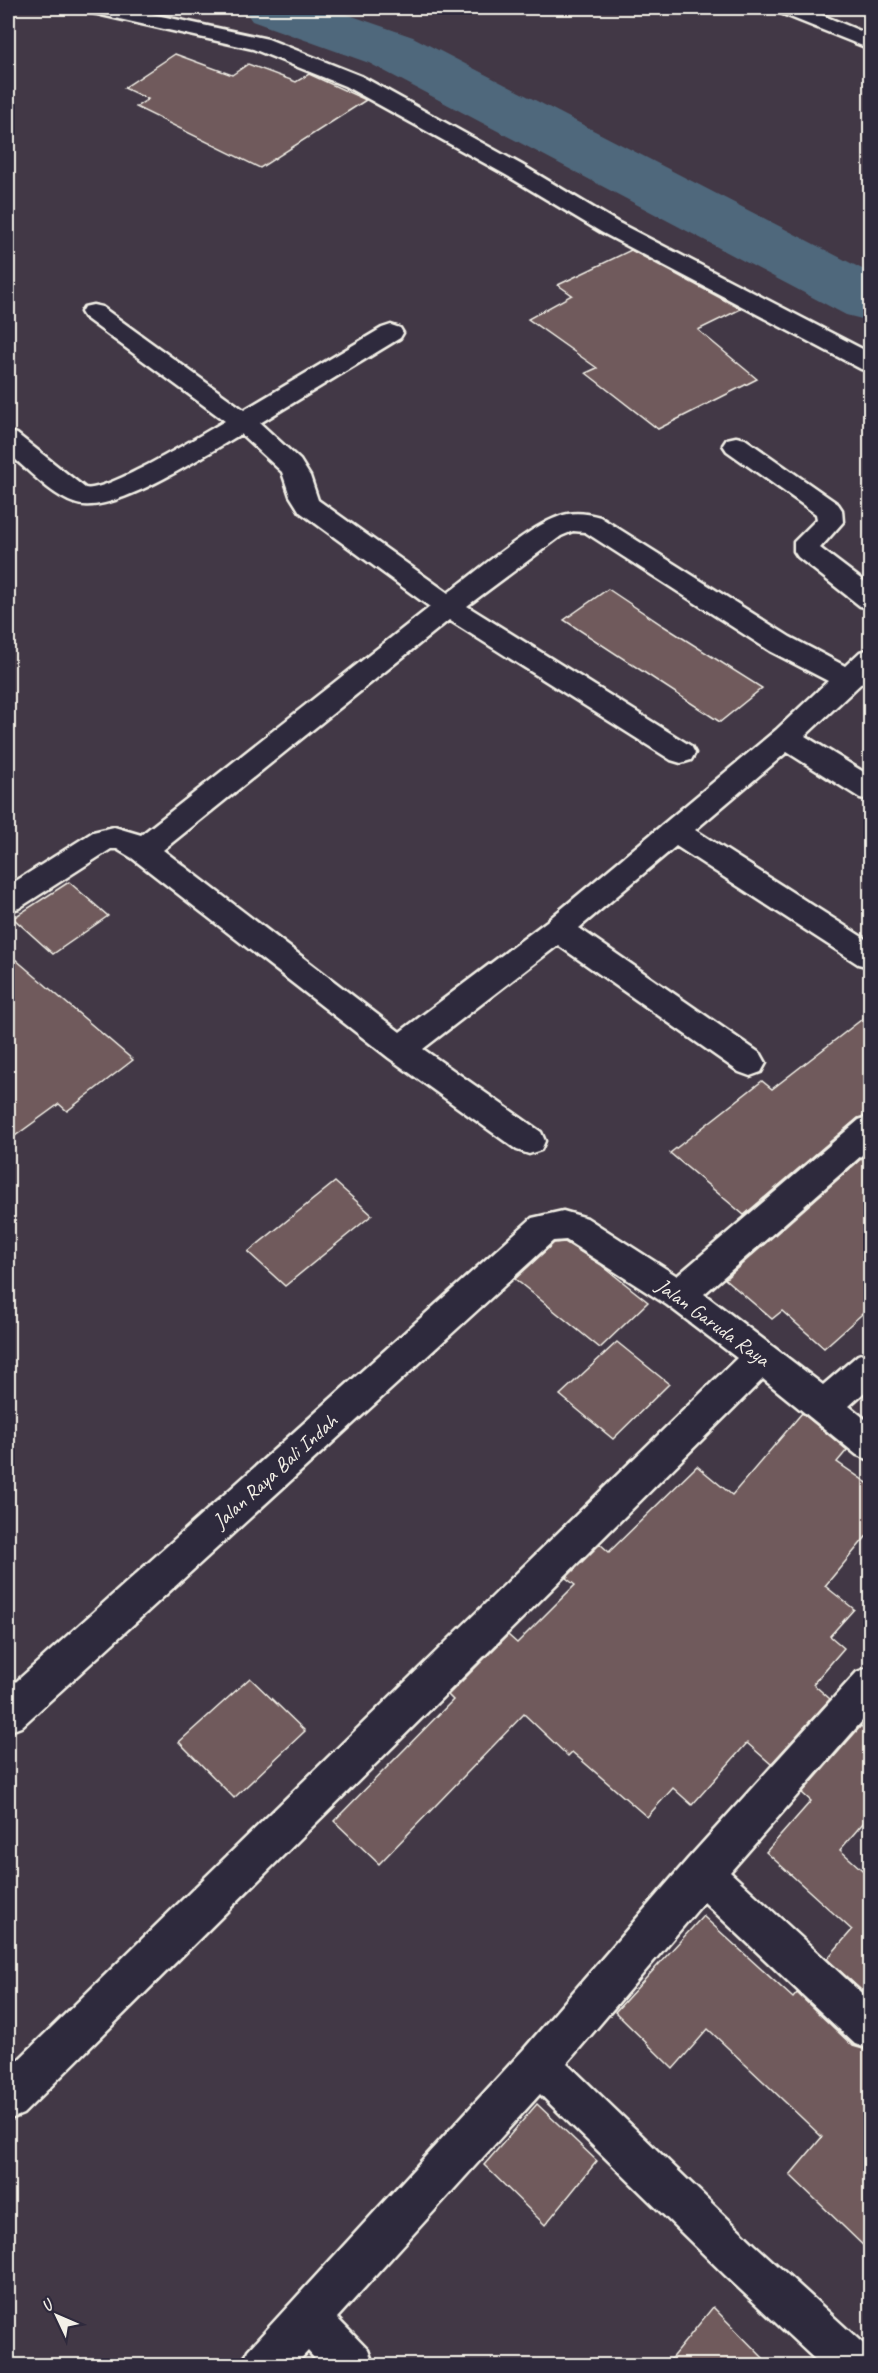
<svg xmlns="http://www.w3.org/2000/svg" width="878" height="2373" viewBox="0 0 878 2373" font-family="Caveat,sans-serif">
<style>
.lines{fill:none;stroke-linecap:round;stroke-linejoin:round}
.river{fill:#50687b;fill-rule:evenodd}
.building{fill:#6f5a5c;stroke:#f4f1e8;stroke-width:1.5}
.minor-casing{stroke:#f4f1e8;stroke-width:5}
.minor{fill:#2f2a3d;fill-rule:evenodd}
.labels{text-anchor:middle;stroke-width:4.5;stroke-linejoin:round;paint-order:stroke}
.street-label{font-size:21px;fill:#f4f1e8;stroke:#2f2a3d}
</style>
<rect width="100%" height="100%" fill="#423846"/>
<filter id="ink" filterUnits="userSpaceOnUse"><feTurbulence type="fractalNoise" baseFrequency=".0167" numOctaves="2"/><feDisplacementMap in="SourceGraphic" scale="12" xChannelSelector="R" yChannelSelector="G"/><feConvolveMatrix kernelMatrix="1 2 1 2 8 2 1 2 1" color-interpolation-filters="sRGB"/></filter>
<g filter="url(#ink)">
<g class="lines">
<polygon class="river" points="243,8 329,8 413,37 870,273 870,321 846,315 369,63 252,21"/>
</g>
<g class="building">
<polygon points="175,54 232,75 248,64 296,82 309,74 366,100 260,168 136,107 148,99 124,88"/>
<polygon points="631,250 741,309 698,330 757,379 658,429 586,373 597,368 528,319 572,295 558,285"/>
<polygon points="608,589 662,625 762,688 720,722 564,620"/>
<polygon points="69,882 108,916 53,954 13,918"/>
<polygon points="8,953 133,1060 67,1111 59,1104 8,1141"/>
<polygon points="870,1013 870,1114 858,1118 744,1215 670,1153 762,1081 772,1089"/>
<polygon points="870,1151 870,1307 824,1348 782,1311 772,1319 725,1279"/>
<polygon points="335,1182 372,1215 285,1286 248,1252"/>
<polygon points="565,1242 600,1264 648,1302 600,1348 515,1279 554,1243"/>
<polygon points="617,1342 669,1384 613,1439 560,1395"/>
<polygon points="802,1413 847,1450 837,1462 870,1485 870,1532 825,1586 854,1609 830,1636 844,1648 813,1684 830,1699 771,1764 747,1743 692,1805 673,1788 647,1817 572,1752 568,1756 524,1714 379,1864 334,1821 453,1700 448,1695 508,1635 517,1643 575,1585 566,1578 600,1544 609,1552 697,1466 732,1495"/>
<polygon points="250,1678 305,1731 234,1798 179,1742"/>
<polygon points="861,1726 870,1734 870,1815 840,1850 870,1877 870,1998 827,1959 852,1930 766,1852 811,1801 802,1793"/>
<polygon points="703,1916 793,1998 797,1993 853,2046 870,2051 870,2252 790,2175 822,2137 708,2029 673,2069 615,2012"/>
<polygon points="537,2104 597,2161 545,2225 484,2165"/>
<polygon points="713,2307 771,2366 665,2366"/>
</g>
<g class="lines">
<g class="minor-casing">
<g id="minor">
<polygon points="86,8 124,8 268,39 361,76 522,165 617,222 870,353 870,371 861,369 601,232 506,175 345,86 253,49 97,14 89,13"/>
<polygon points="777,8 805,8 870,35 870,49 780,13"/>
<path d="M93 305 102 307 244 410 382 328 391 325 400 328 403 333 400 338 260 423 300 460 310 476 318 500 448 593C477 572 535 520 568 514 578 512 590 514 600 517L790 637 845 666 860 652 870 649V675L805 736 870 776V800L860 798 787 752 695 830 870 942V967L858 964 676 846 579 928 761 1054 766 1063 761 1072 750 1076 739 1072 558 945 423 1049 541 1132 545 1141 541 1150 529 1154 517 1150 389 1058 132 858 117 849H111L19 908 8 911V886L93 832 114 827 141 835 430 607 300 512 290 496 282 472 241 434C205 454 111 518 74 503 50 494 27 469 8 453V432L17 434 85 488C105 494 202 434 225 421L84 317 81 312 84 307ZM573 531 585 532 770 651 828 681 776 730 547 921 400 1032 163 850 449 620 671 760 681 763 691 760 695 753 691 746 467 606 561 536Z"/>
<polygon points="736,437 745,439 838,504 842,510 843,522 820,548 870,586 870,608 860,606 798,557 794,551 794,542 817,519 816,514 727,451 723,445 727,439"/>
<polygon points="870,1116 870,1148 704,1294 823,1385 858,1355 870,1351 870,1387 849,1406 870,1423 870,1460 857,1455 763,1379 23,2114 8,2120 8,2070 737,1358 667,1305 566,1240 553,1241 21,1727 8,1732 8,1689 532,1218 563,1211 587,1218 677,1276 859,1120"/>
<polygon points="870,1667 870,1712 730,1872 870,2001 870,2049 855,2044 704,1902 567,2063 755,2245 870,2350 870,2366 822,2366 725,2275 540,2094 337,2318 368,2350 374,2366 321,2366 308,2351 294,2366 242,2366 248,2350 524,2049 688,1859 857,1672"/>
</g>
</g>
<use href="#minor" class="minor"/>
</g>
</g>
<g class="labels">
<g class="street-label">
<text transform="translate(713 1322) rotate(36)" y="7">Jalan Garuda Raya</text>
<text transform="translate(275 1471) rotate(-42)" y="7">Jalan Raya Bali Indah</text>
</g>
</g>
<rect width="878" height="2373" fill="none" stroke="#2f2a3d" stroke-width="30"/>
<rect x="15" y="15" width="848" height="2343" fill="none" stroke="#f4f1e8" stroke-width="2" filter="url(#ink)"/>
<g transform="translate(57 2316) rotate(314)" stroke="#2f2a3d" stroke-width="4.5" paint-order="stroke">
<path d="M0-4.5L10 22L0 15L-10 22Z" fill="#f4f1e8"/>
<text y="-9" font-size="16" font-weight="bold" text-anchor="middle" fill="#f4f1e8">U</text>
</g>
</svg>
